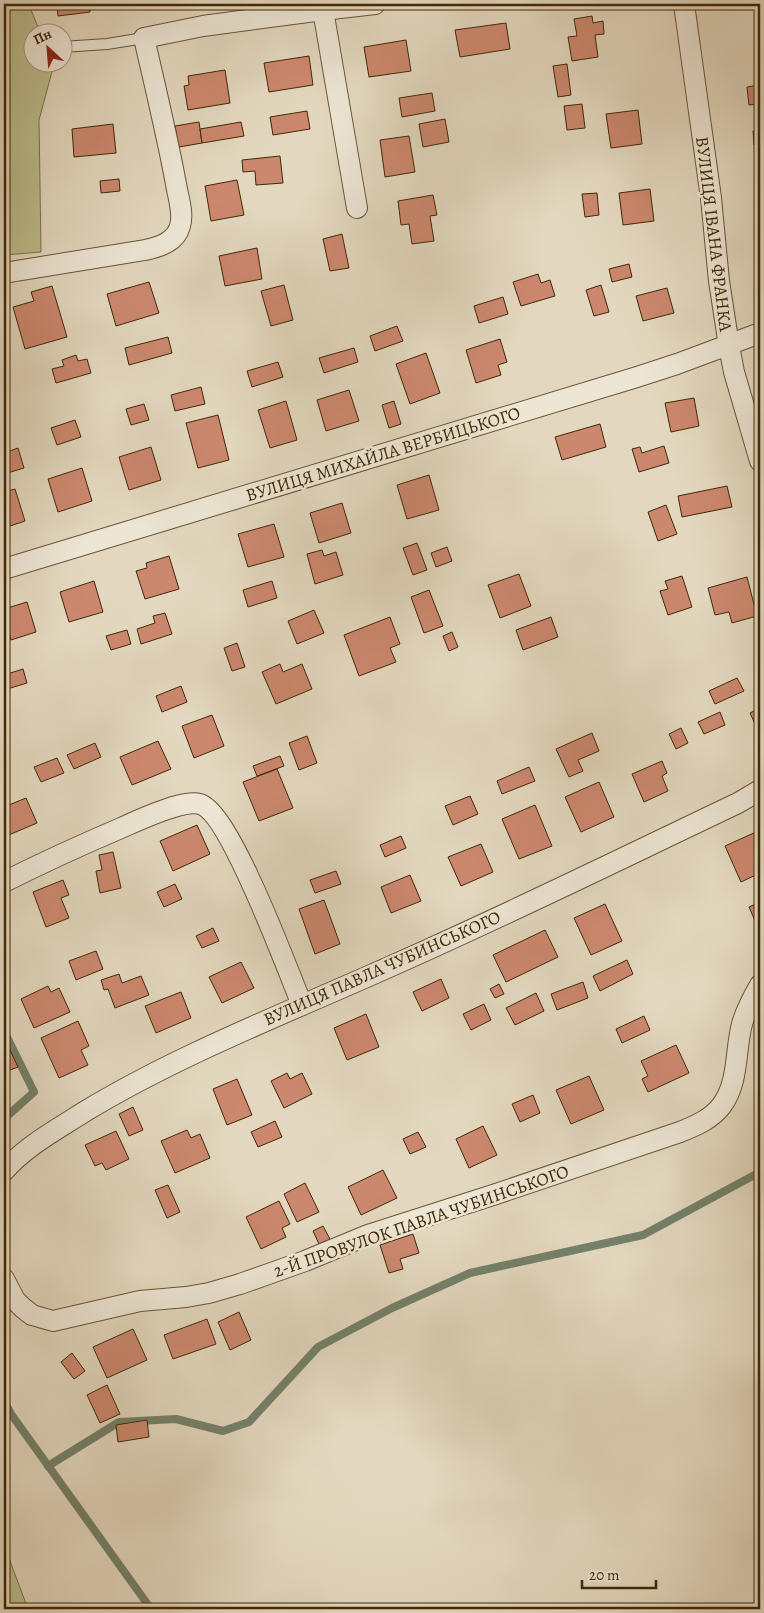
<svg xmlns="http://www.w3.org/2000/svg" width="764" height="1613" viewBox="0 0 764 1613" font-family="Alegreya,serif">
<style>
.green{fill:#bcbc8c;stroke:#7e7249}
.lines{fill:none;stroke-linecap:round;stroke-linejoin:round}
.stream{stroke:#74816a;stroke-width:8}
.building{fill:#cc886f;stroke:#402906}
.lane-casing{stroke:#695534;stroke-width:12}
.street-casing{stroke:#695534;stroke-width:22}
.lane{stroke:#ede6d5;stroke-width:10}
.street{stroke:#ede6d5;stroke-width:20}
.labels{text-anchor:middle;stroke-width:5;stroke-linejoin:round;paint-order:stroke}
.street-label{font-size:18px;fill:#402906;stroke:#ede6d5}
</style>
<rect width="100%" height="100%" fill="#e3d8bf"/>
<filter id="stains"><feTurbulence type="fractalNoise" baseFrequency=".004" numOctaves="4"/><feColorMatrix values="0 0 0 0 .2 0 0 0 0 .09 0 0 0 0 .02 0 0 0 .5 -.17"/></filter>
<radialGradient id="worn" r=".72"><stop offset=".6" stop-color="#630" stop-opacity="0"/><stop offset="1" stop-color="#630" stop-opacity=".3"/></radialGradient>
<g class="green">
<polygon points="4,4 31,4 31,10 40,32 32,32 32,62 51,63 53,68 39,120 41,252 4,255"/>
<polygon points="4,1545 28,1609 4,1609"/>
</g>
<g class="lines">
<g class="stream">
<polyline points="4,1031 34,1092 4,1119"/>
<polyline points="4,1401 11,1414 151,1609"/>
<polyline points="48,1466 119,1422 176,1419 223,1431 249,1422 318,1347 392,1308 470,1273 643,1235 760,1172"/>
</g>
</g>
<g class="building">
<polygon points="57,4 89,4 90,12 58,16"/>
<polygon points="592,16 593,23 603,21 604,34 595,35 598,57 572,61 568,37 577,36 574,19"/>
<polygon points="506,23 510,49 460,57 455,30"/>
<polygon points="406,40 411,71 369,77 364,47"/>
<polygon points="309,56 313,85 269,92 264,63"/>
<polygon points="567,64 571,95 558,97 553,66"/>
<polygon points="225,70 230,103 188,110 184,86 189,85 188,76"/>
<polygon points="760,85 760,122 758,104 749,105 747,87"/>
<polygon points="432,93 435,111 402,117 399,98"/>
<polygon points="582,104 585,128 567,130 564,106"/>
<polygon points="638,110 642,144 611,148 606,114"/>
<polygon points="307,111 310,129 273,135 270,117"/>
<polygon points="445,119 449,142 423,147 419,124"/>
<polygon points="199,122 202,143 179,147 175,126"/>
<polygon points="241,122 244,136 202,143 200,129"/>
<polygon points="113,124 116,153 74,157 72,129"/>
<polygon points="760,130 760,145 754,145 753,131"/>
<polygon points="409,136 415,172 385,177 380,140"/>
<polygon points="280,156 283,183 256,185 255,171 243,172 242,160"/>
<polygon points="119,179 120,191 101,193 100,181"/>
<polygon points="237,180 244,215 211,221 205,186"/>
<polygon points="650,189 654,221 623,225 619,193"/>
<polygon points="597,193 599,215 585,217 582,194"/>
<polygon points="433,195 437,215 430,216 434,241 412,244 409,224 401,225 398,201"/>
<polygon points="342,234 349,268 330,271 323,239"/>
<polygon points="257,248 262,279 225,286 219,256"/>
<polygon points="629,264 632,277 612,282 609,269"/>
<polygon points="538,274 541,283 550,280 555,296 521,306 513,282"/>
<polygon points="149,282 159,313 116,326 107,294"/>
<polygon points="284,285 293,320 271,326 261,291"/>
<polygon points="601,285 609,312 594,316 586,290"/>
<polygon points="52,286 67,337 25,349 13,307 34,301 31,292"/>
<polygon points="667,288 674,313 643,321 636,296"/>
<polygon points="503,297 508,314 479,323 474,306"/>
<polygon points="397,326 403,341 375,351 370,336"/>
<polygon points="168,337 172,353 129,365 125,348"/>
<polygon points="500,339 507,362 498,365 501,375 476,383 466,350"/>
<polygon points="354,348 358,362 324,373 319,358"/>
<polygon points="426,353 440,393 410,404 396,364"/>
<polygon points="76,355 78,361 87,359 91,373 56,383 52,369 64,366 62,360"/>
<polygon points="278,362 283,377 252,387 247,371"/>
<polygon points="201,387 205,404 175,411 171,395"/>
<polygon points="349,390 359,421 326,431 317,400"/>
<polygon points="694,398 699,426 671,432 665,403"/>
<polygon points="286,401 297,440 270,448 258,410"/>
<polygon points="394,401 401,424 389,428 382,405"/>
<polygon points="144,404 149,420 131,425 126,409"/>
<polygon points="218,415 229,460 198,468 186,423"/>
<polygon points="75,420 81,437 57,445 51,428"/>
<polygon points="600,424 606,447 562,460 555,437"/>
<polygon points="664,446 669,463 639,472 632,449 640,447 642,453"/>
<polygon points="151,447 161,480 129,490 119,457"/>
<polygon points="18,448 24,468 4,474 4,453"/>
<polygon points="82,468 92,501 58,512 48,479"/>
<polygon points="429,475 439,510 407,519 397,485"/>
<polygon points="727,486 732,507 682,517 678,496"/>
<polygon points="15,489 25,521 4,528 4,492"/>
<polygon points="342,503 351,533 319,543 310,513"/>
<polygon points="666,505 677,534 658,541 648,512"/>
<polygon points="274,524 284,557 248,567 238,534"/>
<polygon points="417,543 427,570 413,575 403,548"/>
<polygon points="447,547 452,561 436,567 431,553"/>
<polygon points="322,550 324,556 336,552 343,575 315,584 307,554"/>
<polygon points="169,556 179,589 145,599 136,571 147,568 146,563"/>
<polygon points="519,574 531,606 500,618 488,585"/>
<polygon points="682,576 692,607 668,615 660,591 668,589 665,581"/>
<polygon points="747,577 757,616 732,623 729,612 715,615 708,588"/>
<polygon points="94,581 103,612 69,622 60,592"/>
<polygon points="272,581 277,598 248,607 243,590"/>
<polygon points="429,590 443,626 424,633 411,597"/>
<polygon points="27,602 36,632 11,640 4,614 4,609"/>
<polygon points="314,610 324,633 297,644 288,621"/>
<polygon points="165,613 172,634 141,644 137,629 155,623 153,616"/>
<polygon points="390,617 400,644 390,648 396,662 359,676 344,635"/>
<polygon points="551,617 558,637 523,650 516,630"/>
<polygon points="127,630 131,644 111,650 106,636"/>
<polygon points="452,632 458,647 449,651 443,636"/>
<polygon points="237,643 245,667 232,671 224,648"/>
<polygon points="280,664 283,672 302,664 312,689 276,704 262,672"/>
<polygon points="23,669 27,683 4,690 4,675"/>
<polygon points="737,678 744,691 715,704 709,691"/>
<polygon points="181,686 187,702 162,712 156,696"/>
<polygon points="760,708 760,735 750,713"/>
<polygon points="720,712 725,725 704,734 698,722"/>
<polygon points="212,715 224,746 194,758 182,726"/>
<polygon points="681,728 688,743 676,749 669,734"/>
<polygon points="592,733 599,751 578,760 583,771 569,777 556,749"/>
<polygon points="307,736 317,763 299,770 289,743"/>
<polygon points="158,741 171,769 132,785 120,757"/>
<polygon points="95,743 101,757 74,769 67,755"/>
<polygon points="280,756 284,766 257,776 253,766"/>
<polygon points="57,758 64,773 41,782 34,767"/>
<polygon points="662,761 667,773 662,776 668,791 644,802 632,774"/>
<polygon points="529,767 535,781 502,794 497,781"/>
<polygon points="277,769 293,808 259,821 243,782"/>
<polygon points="599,782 614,817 581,832 565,797"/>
<polygon points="470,796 478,814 453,825 445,806"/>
<polygon points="26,798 37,823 4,837 4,807"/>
<polygon points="535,805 552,846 519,859 502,819"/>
<polygon points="197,825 210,854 173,871 160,841"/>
<polygon points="756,832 760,842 760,873 741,882 725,846"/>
<polygon points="401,836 406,848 385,857 380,845"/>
<polygon points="481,844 493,872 461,886 448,857"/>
<polygon points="113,852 121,888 100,893 96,871 102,870 99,855"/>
<polygon points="336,871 341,884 315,893 310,880"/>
<polygon points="410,875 421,901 391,913 381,887"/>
<polygon points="63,880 69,895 61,898 69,918 46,927 33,892"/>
<polygon points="175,884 182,899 164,907 157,892"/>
<polygon points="324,900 340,944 315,954 299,909"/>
<polygon points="760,902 760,919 755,921 749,907"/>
<polygon points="605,904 622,941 591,955 574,918"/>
<polygon points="213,928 219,941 202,948 196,936"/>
<polygon points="545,930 558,957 506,982 493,955"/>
<polygon points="96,951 103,969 76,980 69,961"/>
<polygon points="627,960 633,974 600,991 593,976"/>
<polygon points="241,962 254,988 222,1003 209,977"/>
<polygon points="119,974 122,983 141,976 149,995 115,1008 108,989 104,990 101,980"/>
<polygon points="441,979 449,998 422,1011 413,992"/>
<polygon points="583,982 588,998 557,1010 551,994"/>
<polygon points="499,984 504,994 495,998 490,989"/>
<polygon points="48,986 51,992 59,988 70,1012 34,1028 21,999"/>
<polygon points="181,992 191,1018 156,1033 145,1006"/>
<polygon points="536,993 544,1011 515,1025 506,1008"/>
<polygon points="484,1004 491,1020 471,1030 463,1014"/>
<polygon points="366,1014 379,1047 347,1060 334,1028"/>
<polygon points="644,1016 650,1030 622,1043 616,1029"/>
<polygon points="78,1021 89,1046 81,1050 88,1065 59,1078 41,1038"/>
<polygon points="676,1045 689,1073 648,1092 642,1079 648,1076 641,1061"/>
<polygon points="9,1048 18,1067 5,1072 4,1051"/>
<polygon points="287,1073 290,1079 302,1073 312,1094 284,1108 271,1081"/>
<polygon points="589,1076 604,1110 571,1124 556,1090"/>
<polygon points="237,1079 252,1115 227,1125 213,1089"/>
<polygon points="533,1095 540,1113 520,1122 512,1104"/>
<polygon points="133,1107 143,1130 129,1136 119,1114"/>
<polygon points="275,1121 282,1137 258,1147 251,1132"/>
<polygon points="483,1126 497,1155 469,1168 456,1139"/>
<polygon points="187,1130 191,1138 200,1134 210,1158 175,1173 161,1141"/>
<polygon points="116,1131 129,1159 106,1170 102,1163 95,1166 85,1145"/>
<polygon points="418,1132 426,1147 410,1154 403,1139"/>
<polygon points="383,1170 397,1198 361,1215 348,1187"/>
<polygon points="305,1183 319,1212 297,1222 284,1194"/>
<polygon points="168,1185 180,1212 167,1218 155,1190"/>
<polygon points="279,1201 290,1224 282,1228 286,1237 261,1249 246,1217"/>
<polygon points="323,1226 330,1239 319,1244 313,1231"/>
<polygon points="413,1234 419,1253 400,1259 403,1269 389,1273 380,1245"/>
<polygon points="239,1312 251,1340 230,1350 218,1322"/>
<polygon points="207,1319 216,1344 173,1359 164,1335"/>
<polygon points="133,1329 147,1360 107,1378 93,1347"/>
<polygon points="72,1353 85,1371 74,1379 61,1362"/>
<polygon points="107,1385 120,1414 100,1423 87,1395"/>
<polygon points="147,1420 149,1437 118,1442 116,1425"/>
</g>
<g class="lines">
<g class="lane-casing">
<polyline id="lane" points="62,47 107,44 144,38"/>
</g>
<g class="street-casing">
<g id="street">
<polyline points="684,4 711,198 719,281 729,346 734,372 760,461"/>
<polyline points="323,10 375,4"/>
<path d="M4 273 145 250C159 247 176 242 180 226 184 213 178 197 176 184 167 135 155 86 144 38L203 26 323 10 357 208"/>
<polyline points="4,569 637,377 677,364 760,333"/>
<path d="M4 882C42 863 81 845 121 828 139 820 158 811 177 806 184 804 193 802 200 804 230 813 288 971 302 1005"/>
<path d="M4 1171C26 1146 56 1130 84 1112 175 1057 274 1018 371 975 495 921 616 861 738 803L760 790"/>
<path d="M4 1279 15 1300 23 1308 32 1315 53 1321 140 1301 186 1297 209 1293 240 1284 305 1261 368 1235 493 1195 680 1132C695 1126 712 1119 722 1105 739 1082 735 1050 742 1024 746 1010 753 997 760 985"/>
</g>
</g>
<use href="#lane" class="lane"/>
<use href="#street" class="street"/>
</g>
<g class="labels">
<g class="street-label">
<text transform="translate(714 234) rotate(83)" y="6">ВУЛИЦЯ ІВАНА ФРАНКА</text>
<text transform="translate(383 454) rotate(-17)" y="6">ВУЛИЦЯ МИХАЙЛА ВЕРБИЦЬКОГО</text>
<text transform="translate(382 968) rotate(-24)" y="6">ВУЛИЦЯ ПАВЛА ЧУБИНСЬКОГО</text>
<text transform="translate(421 1221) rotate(-19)" y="6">2-Й ПРОВУЛОК ПАВЛА ЧУБИНСЬКОГО</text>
</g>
</g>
<rect width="764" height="1613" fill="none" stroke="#e3d8bf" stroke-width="20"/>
<rect x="5" y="5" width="754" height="1603" fill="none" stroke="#402906" stroke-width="2.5"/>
<rect x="10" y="10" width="744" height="1593" fill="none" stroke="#402906"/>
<g transform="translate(48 48) rotate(334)"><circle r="24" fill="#ede6d5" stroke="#a89a82"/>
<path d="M0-4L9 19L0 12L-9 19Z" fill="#8f2418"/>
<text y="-8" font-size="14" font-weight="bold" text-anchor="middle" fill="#402906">Пн</text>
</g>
<path d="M582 1580v8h74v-8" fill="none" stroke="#402906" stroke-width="2.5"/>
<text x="589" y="1580" font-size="15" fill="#402906" stroke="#ede6d5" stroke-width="4" paint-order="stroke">20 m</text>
<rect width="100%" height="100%" filter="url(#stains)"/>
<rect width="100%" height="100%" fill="url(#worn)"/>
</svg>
